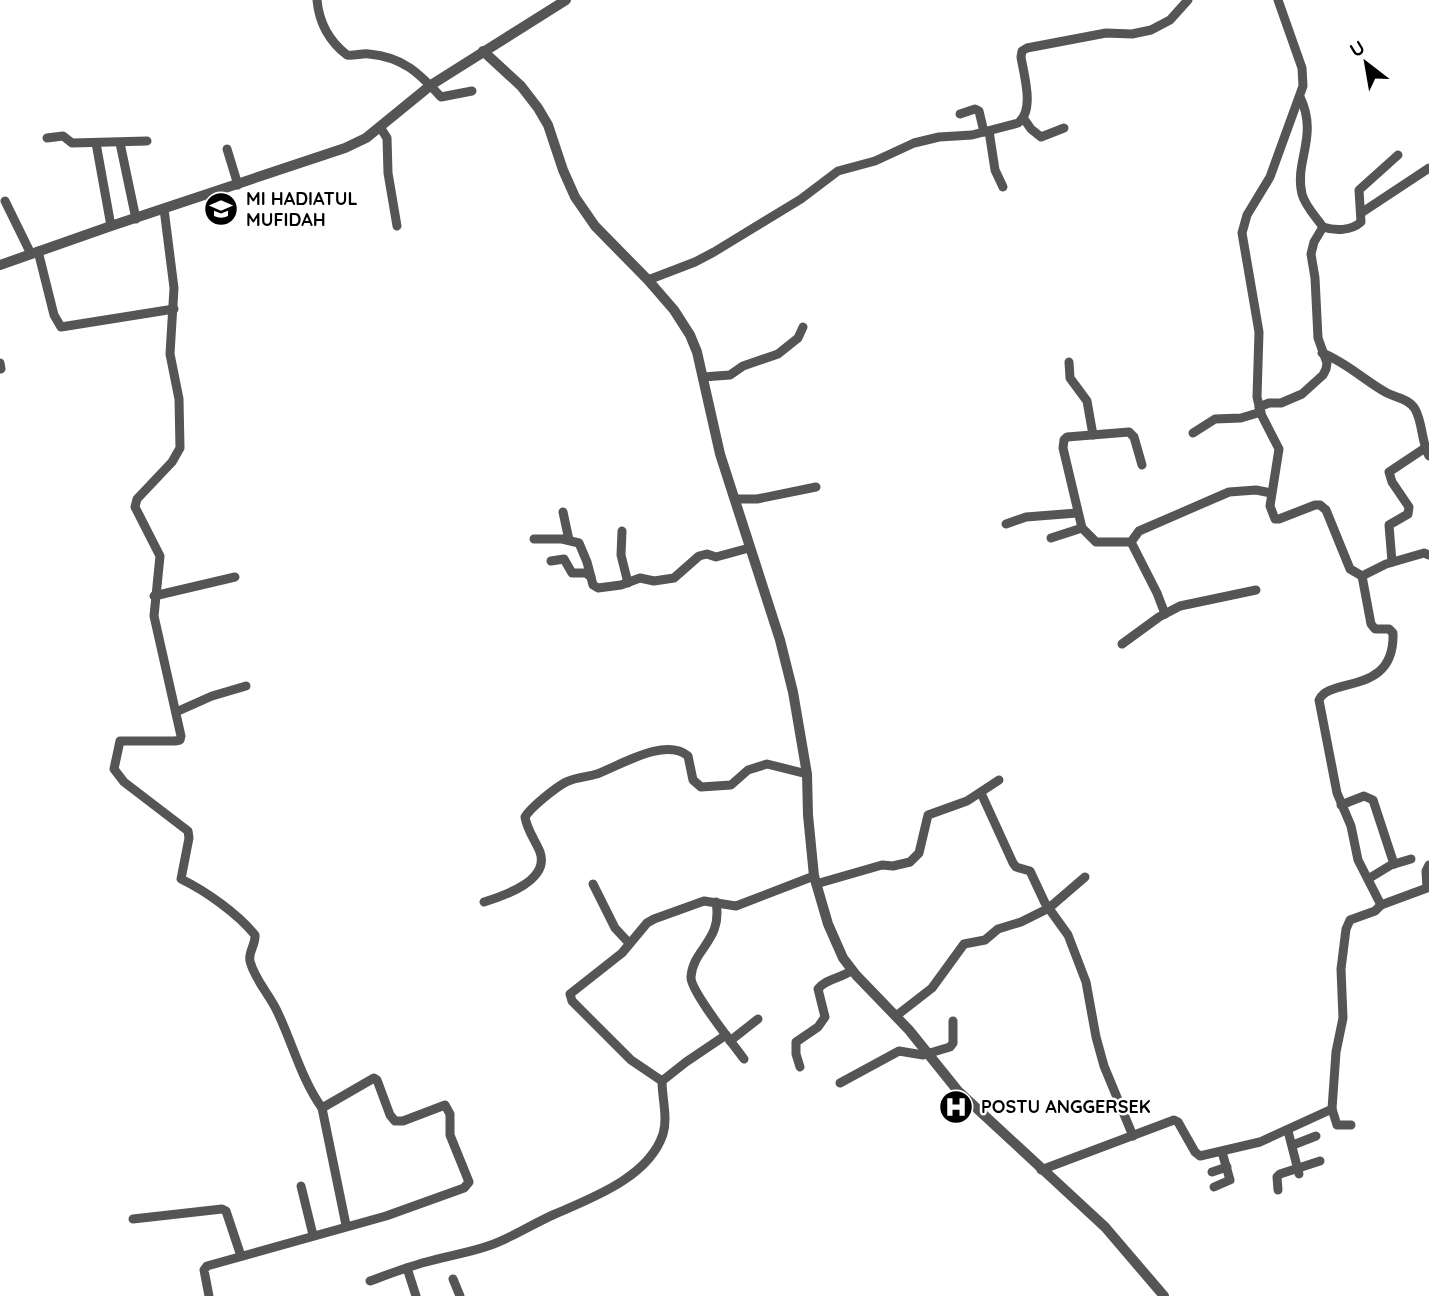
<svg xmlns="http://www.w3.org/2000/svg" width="1429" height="1296" viewBox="0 0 1429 1296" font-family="Quicksand,sans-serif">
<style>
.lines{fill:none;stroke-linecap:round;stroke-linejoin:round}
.minor{stroke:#555;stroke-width:9}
.tertiary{stroke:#555;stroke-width:10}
.labels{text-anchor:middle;stroke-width:5;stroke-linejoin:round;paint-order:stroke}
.poi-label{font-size:18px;font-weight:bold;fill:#000;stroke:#fff;text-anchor:start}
</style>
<rect width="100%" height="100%" fill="#fff"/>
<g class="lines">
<g class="minor">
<path d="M317 0C319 22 329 41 347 55 355 56 362 53 369 54 403 57 419 73 441 97L472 91"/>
<path d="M1300 97C1319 136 1294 161 1302 194 1305 206 1316 217 1323 227 1335 231 1351 231 1361 222L1359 190 1398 155"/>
<polyline points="960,114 975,109 979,111 984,132"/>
<polyline points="1024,119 1031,129 1041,137 1064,128"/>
<polyline points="380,127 387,138 388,173 397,226"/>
<polyline points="989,131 995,170 1003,187"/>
<polyline points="47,138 63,136 72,143 147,141"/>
<polyline points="96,143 111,226"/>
<polyline points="120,143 136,219"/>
<polyline points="227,149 238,185"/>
<polyline points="5,201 31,254"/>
<path d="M164 209 174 288 170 354 179 399 180 448 172 462 137 499 135 507 160 556 154 616 181 736 180 740 175 741H120L114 769 124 782 188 831 189 838 181 879C206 891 238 914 255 935 256 945 248 951 250 961 254 978 268 993 276 1009 292 1041 301 1079 322 1108L374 1078 377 1080 390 1115 395 1121H403L445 1105 450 1114V1135L469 1182 464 1188 386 1216 207 1266 204 1270 209 1296"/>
<polyline points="1361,213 1429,168"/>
<polyline points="38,251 54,315 61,327 174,309"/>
<path d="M648 280 695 262 714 252 801 199 838 171 875 161 914 143 939 137 972 135 1018 123C1035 110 1024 76 1021 57L1022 51 1027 48 1106 33 1132 34 1151 30 1170 20 1188 0"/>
<path d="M1322 353C1346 362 1365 381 1387 393 1397 398 1409 399 1415 409 1423 423 1421 441 1429 456"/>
<polyline points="1069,362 1070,378 1087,401 1093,435"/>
<polyline points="0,363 1,369"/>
<polyline points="703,377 730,375 743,366 778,354 798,338 803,327"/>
<polyline points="1259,407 1269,403 1281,403 1302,394 1323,375 1326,369 1327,363 1318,338 1315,278 1311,254 1314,242 1323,227"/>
<polyline points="1193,433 1215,419 1241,418 1261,412"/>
<polyline points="1142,465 1134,437 1129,432 1067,437 1064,440 1063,448 1082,528 1096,542 1131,542 1139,531 1229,492 1256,490 1271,493"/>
<polyline points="735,499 757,499 816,487"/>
<polyline points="563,512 569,540"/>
<polyline points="1006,524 1026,517 1077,513"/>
<polyline points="622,531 621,555 628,583"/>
<polyline points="1051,538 1082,528"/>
<polyline points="534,539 562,539 579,543 587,562 593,585 598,588 621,585 640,578 654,581 674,578 699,556 707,554 716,557 749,548"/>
<polyline points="1131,542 1157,593 1165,614"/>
<polyline points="551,561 564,559 572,573 586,573 591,577"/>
<polyline points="1392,562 1389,525 1408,514 1409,507 1392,482 1389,472 1425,448"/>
<polyline points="1362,576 1386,564 1424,553 1429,555"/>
<polyline points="154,596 235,577"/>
<polyline points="1122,644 1159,617 1180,606 1256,590"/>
<polyline points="176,712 212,696 246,686"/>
<polyline points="981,793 1013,863 1016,867 1030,871 1045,903 1068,935 1086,982 1096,1037 1104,1066 1133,1136"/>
<polyline points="1341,805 1364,796 1373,800 1394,864"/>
<polyline points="1368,879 1391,865 1411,859"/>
<polyline points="593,884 615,928 629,943"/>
<polyline points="816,884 882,865 893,866 910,862 919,853 928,815 967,801 999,780"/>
<path d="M484 902C503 896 550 881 540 852 535 840 527 830 525 817 531 807 555 788 566 782 576 777 587 777 597 774 621 765 665 737 688 756L693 780 701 787 731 785 748 770 767 764 807 774"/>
<path d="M716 902C723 941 693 948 691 977 690 991 734 1045 744 1059"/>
<polyline points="1381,905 1427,888 1426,871 1429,865"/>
<polyline points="896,1016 932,988 964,944 985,940 998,929 1021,922 1049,908 1085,877"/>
<polyline points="730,1041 758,1019"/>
<path d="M800 1067 796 1054V1042L818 1027 825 1017 818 989C826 978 841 979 852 970"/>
<polyline points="662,1081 686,1062 726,1035"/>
<polyline points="840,1083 899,1051 923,1055 950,1047 953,1043 953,1021"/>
<polyline points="322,1108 346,1225"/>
<polyline points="1332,1109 1337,1125 1351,1125"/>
<polyline points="1288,1131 1299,1174"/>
<polyline points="1293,1145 1316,1136"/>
<path d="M1041 1170 1174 1120 1178 1122 1195 1152 1200 1156 1260 1142 1332 1109 1336 1052 1343 1018 1341 969 1346 929 1350 920 1375 911 1381 905 1358 860 1351 826 1337 793 1319 700C1330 676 1395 696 1393 633L1389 629H1375L1371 624 1362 576 1350 569 1326 510 1320 505H1315L1279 519H1275L1270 506 1279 449 1261 414 1257 397 1259 332 1242 233 1247 215 1270 177 1303 86 1302 68 1278 0"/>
<polyline points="1212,1172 1227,1167"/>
<polyline points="301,1186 313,1235"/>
<polyline points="1214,1187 1230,1180 1222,1152"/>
<polyline points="1278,1190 1277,1177 1280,1174 1320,1161"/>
<polyline points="133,1219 222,1209 226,1211 241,1256"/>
<polyline points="407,1268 416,1296"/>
<polyline points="453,1279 460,1296"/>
<path d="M370 1281C389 1274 407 1267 426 1262 446 1256 468 1253 488 1246 512 1238 532 1224 555 1214 592 1198 649 1177 663 1134 668 1118 662 1098 662 1081L631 1060 572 1001 570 994 622 953 647 923 654 919 704 901 736 906 814 876"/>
</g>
<g class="tertiary">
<polyline points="483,51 521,86 538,108 548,125 563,170 575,197 595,226 648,280 674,310 690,335 697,352 720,454 780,640 793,692 807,774 808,815 814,876 828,924 843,958 856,975 909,1030 958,1091 1105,1227 1164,1296"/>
<polyline points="0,265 111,226 345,148 366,138 431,85 566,0"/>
</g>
</g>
<defs>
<g id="school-disc" transform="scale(1.75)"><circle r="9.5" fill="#000" stroke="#fff"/><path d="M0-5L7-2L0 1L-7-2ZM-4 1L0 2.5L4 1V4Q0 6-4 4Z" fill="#fff"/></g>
<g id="hospital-disc" transform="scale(1.75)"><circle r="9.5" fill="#000" stroke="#fff"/><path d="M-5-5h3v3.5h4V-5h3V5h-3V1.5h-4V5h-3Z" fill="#fff"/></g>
</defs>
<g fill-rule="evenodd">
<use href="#school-disc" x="221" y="209"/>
<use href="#hospital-disc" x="956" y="1107"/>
</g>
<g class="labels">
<g class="poi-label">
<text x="246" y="205">MI HADIATUL<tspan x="246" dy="21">MUFIDAH</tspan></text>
<text x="981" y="1113">POSTU ANGGERSEK</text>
</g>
</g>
<g transform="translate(1366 63) rotate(329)" stroke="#ffffff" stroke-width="5" paint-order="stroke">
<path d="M0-5L12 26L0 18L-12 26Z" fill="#000000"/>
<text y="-10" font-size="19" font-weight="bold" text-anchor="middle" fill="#000000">U</text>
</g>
</svg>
